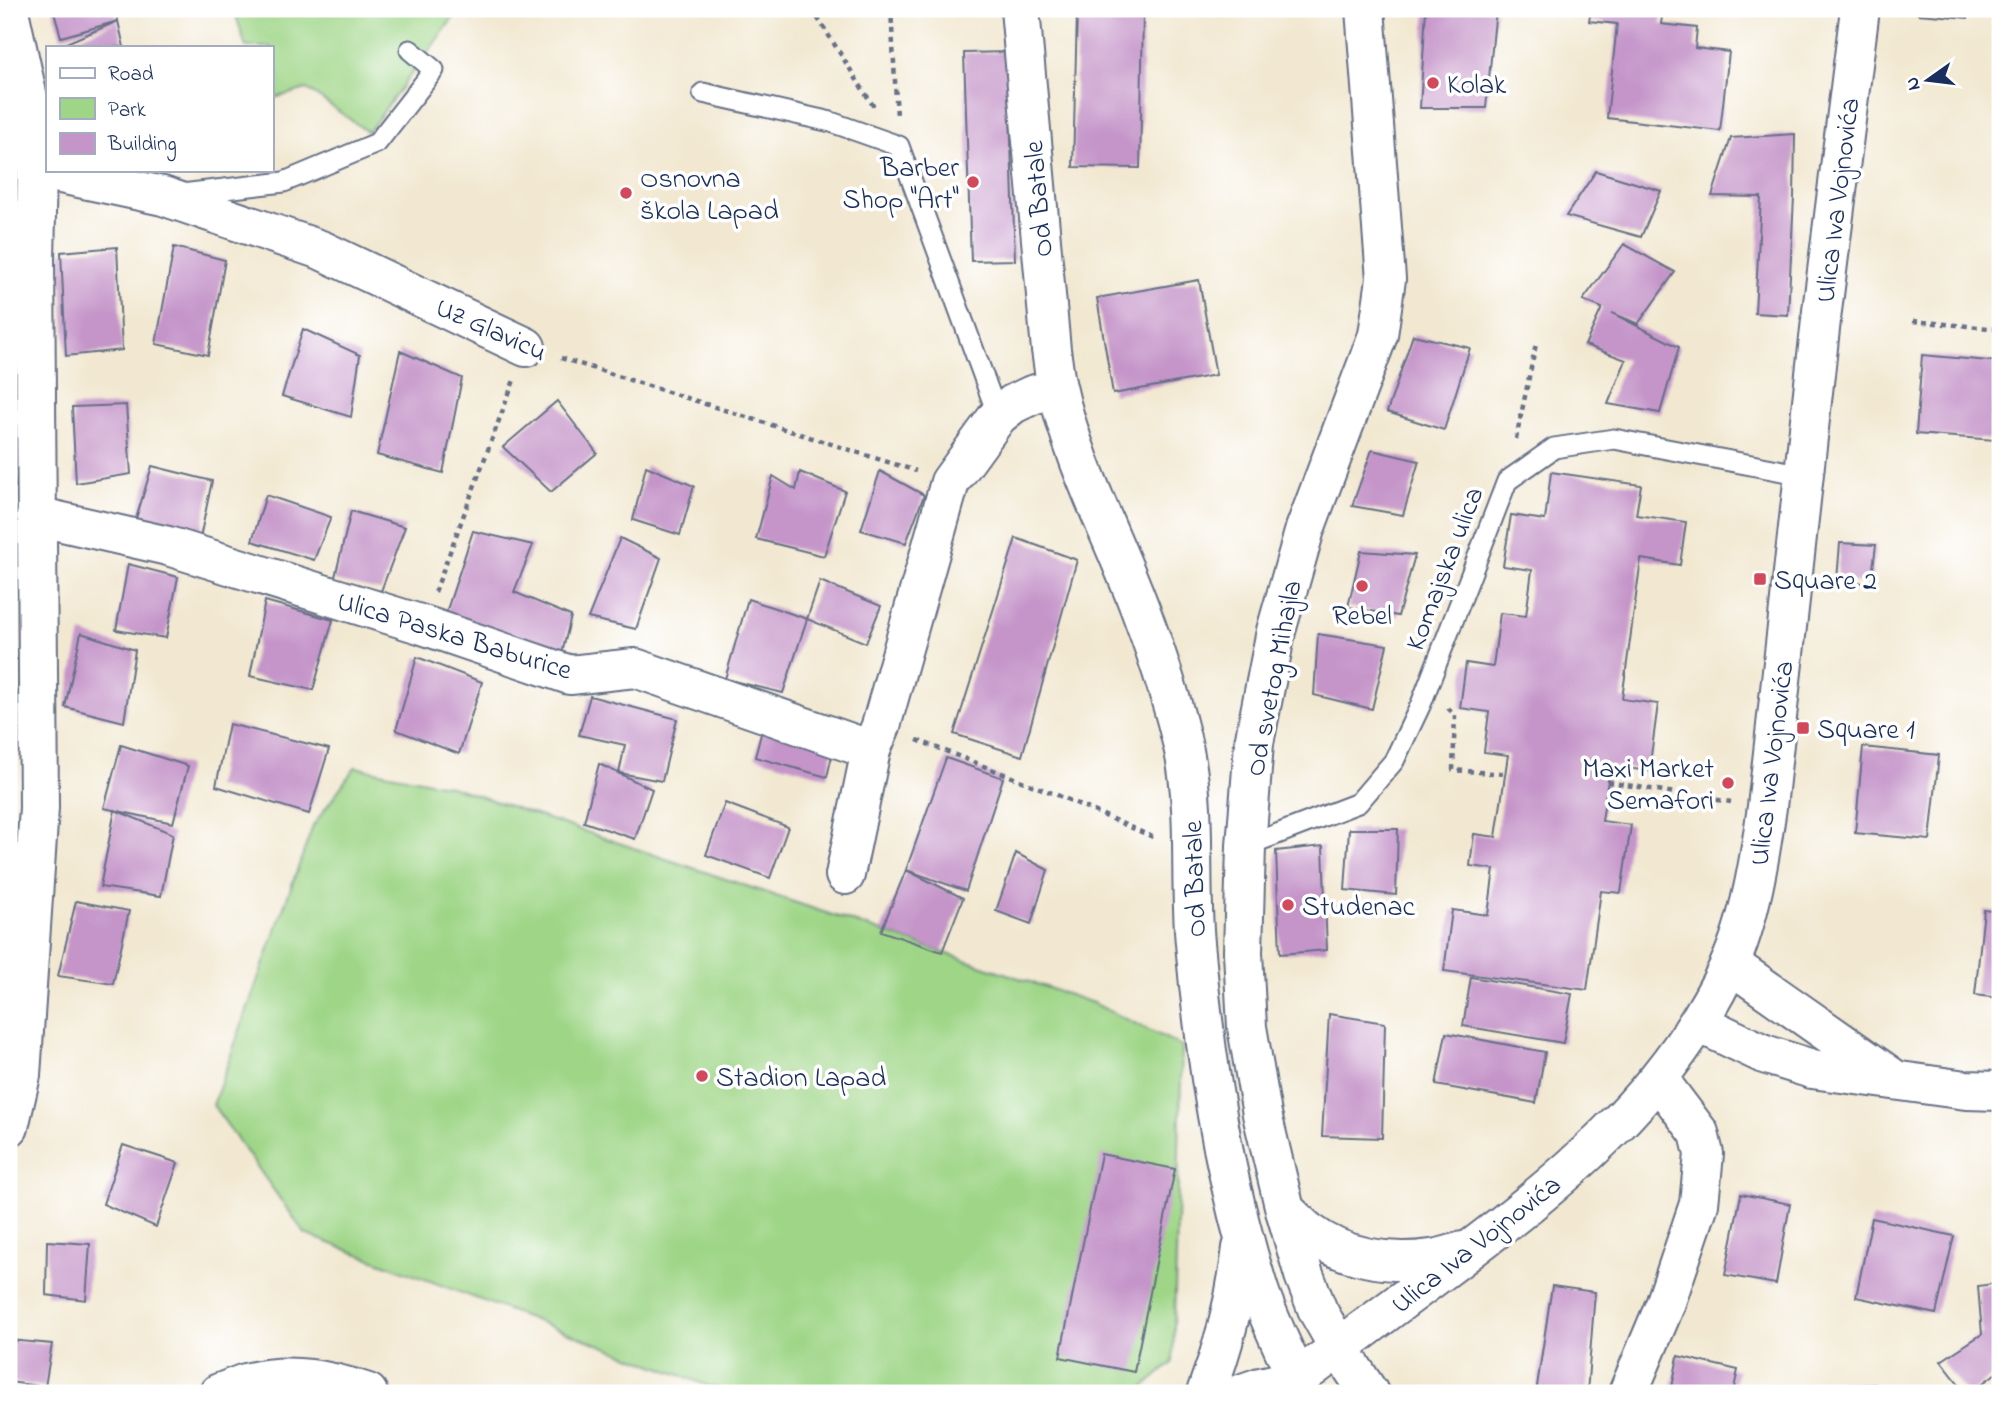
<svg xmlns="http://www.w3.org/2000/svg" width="2009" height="1402" viewBox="0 0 2009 1402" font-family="'Indie Flower',sans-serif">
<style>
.green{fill:#9ed586;stroke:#5c8272;stroke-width:2}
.building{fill:#c595c9}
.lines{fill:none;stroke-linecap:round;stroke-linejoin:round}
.service-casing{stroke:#667086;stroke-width:23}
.minor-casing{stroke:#667086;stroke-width:42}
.secondary-casing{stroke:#667086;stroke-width:42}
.path{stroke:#667086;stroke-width:4.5;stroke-dasharray:5 5;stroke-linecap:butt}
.service{stroke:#fff;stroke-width:19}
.minor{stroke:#fff;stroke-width:38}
.secondary{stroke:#fff;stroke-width:38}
.poi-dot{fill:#d1495b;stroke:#fff;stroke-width:2.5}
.labels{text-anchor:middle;stroke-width:7;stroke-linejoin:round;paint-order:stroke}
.poi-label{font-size:28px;fill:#1b2f5e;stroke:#fff;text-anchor:start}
.street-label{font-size:28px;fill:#1b2f5e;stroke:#fff}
</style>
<rect width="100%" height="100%" fill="#fff"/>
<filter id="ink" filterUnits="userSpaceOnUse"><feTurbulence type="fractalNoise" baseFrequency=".0143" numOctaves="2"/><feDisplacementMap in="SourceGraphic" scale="14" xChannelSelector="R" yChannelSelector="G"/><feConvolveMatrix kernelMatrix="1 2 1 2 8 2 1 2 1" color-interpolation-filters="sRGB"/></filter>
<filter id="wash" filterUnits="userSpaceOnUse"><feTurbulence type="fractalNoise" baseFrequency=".00686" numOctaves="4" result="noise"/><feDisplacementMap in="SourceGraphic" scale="28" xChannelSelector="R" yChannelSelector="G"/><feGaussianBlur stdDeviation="1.57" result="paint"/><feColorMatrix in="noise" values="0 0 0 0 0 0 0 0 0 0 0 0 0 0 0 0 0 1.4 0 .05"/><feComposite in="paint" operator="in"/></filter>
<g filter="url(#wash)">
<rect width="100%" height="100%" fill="#f2e8d1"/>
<g class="green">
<polygon points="234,9 460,9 368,132 307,89 271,99 271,47 246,47"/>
<polygon points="355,767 450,786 1093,1003 1182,1046 1173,1362 1137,1393 728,1393 305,1234 213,1105 313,826"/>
</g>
<g id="blocks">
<g class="building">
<polygon points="53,9 115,9 118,21 61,37"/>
<polygon points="1426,9 1496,9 1486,108 1420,108"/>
<polygon points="1591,9 1663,9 1661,24 1697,28 1695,48 1729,52 1720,131 1607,118 1617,24 1589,21"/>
<polygon points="1918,9 1970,9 1968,18 1918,14"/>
<polygon points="1077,13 1143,14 1140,168 1073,167"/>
<polygon points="118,21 124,47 57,47"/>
<polygon points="1008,52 1015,260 971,261 964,53"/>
<polygon points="1795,134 1794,197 1788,315 1755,313 1761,197 1712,196 1731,138"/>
<polygon points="1596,171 1661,191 1641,237 1566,216"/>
<polygon points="1624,244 1675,272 1638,324 1612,313 1679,347 1660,413 1608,404 1626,360 1585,345 1602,308 1583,300"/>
<polygon points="117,247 122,350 66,356 61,252"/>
<polygon points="174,247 225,260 208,355 156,344"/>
<polygon points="1199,280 1216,375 1113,394 1097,298"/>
<polygon points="303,329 360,355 351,417 282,396"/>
<polygon points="1413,335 1470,348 1444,430 1387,412"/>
<polygon points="400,351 462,378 443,473 377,455"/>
<polygon points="1922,355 2000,362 1995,440 1916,434"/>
<polygon points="557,401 597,453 551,492 503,447"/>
<polygon points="126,405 131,474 76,483 72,407"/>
<polygon points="9,434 11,434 15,487 9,488"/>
<polygon points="1372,450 1419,461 1403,515 1352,506"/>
<polygon points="152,466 212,481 200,538 135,522"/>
<polygon points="646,466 694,486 680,535 633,520"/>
<polygon points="880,471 924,495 906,543 861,530"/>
<polygon points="800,472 845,491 824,556 756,539 773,476 796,490"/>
<polygon points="1551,472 1641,485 1636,515 1686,522 1680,565 1641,559 1622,699 1658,704 1649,771 1610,766 1602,821 1631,825 1621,893 1601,891 1587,990 1444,971 1452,910 1488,915 1494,869 1470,866 1474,834 1496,837 1508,755 1484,752 1489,712 1460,708 1466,663 1493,667 1500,613 1526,616 1532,570 1503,566 1511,515 1545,520"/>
<polygon points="266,495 331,517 314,560 252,541"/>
<polygon points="351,511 405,527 381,591 334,581"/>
<polygon points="473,531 533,545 514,592 571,616 561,658 445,616"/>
<polygon points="620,538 661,558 636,629 588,618"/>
<polygon points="1016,538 1077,560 1022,756 954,734"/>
<polygon points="1840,543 1876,545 1871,584 1837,580"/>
<polygon points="1361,551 1415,555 1398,616 1348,607"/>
<polygon points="128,564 178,577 166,638 116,630"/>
<polygon points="820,581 881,606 866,643 807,619"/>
<polygon points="748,599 807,619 783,693 725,679"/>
<polygon points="265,601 333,620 313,690 250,676"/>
<polygon points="81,633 135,650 124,722 65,707"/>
<polygon points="1318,634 1387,645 1372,709 1314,695"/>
<polygon points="417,657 482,682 459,754 396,730"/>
<polygon points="20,659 17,698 9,697 9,660"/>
<polygon points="590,696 677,719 662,781 619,773 625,745 579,735"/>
<polygon points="229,724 329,749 309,814 216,786"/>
<polygon points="763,726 834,747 827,777 755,757"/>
<polygon points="121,745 188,766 173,823 104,808"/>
<polygon points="1863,747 1939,755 1930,840 1855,833"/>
<polygon points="946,758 1003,778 966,891 906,870"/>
<polygon points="599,764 652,789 635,839 584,822"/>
<polygon points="725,803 788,827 770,878 706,855"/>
<polygon points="115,810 173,834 161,896 100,887"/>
<polygon points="1349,829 1398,829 1396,895 1345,890"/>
<polygon points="1323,846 1327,950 1280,954 1276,851"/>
<polygon points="1016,853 1048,870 1031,924 996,911"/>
<polygon points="9,864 13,864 12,932 9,932"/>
<polygon points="906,870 963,898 942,952 881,931"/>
<polygon points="76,901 129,911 113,984 58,976"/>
<polygon points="1984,910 2000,912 2000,998 1975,995"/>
<polygon points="1471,977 1572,994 1563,1043 1463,1026"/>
<polygon points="1329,1014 1385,1023 1382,1138 1322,1136"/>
<polygon points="1446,1033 1545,1052 1536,1103 1436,1085"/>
<polygon points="123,1145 178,1163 156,1227 103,1204"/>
<polygon points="1101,1154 1175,1169 1134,1372 1060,1357"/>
<polygon points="1741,1194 1790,1204 1776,1284 1725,1275"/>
<polygon points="1872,1218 1954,1236 1936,1314 1856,1297"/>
<polygon points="47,1241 90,1244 86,1300 46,1295"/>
<polygon points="2000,1283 2000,1370 1970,1393 1966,1393 1941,1361 1982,1334 1978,1286"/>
<polygon points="1552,1286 1595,1292 1587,1393 1536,1393"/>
<polygon points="9,1340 52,1344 45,1387 9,1382"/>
<polygon points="1678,1356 1738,1370 1733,1393 1671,1393"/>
<polygon points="1875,1384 1875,1393 1773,1393 1772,1387"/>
</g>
</g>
</g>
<g filter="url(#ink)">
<use href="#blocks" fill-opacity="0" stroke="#667086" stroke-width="2"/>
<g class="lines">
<g class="service-casing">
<g id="service">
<polyline points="703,93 831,122 899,146 998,416"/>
<polyline points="182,194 284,182 377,143 434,70 410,50"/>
<polyline points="1246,846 1358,803 1394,761 1421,704 1507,481 1554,448 1614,439 1804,475"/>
</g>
</g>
<g class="minor-casing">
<g id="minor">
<polyline points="9,11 34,125 37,169 35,259 39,808 21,1075 9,1127"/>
<polyline points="37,169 163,196 321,250 526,347"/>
<polyline points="36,516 168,546 423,625 570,675 635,668 871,750"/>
<polyline points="845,875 871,750 881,726 950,482 998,416 1013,404 1032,395 1057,388"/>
<polyline points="1730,964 1891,1077"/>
<polyline points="1699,1023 1764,1054 1812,1069 1966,1090 2000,1091"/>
<polyline points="1339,1348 1369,1393"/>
<path d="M219 1393C229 1390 240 1384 250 1382 290 1372 330 1380 368 1393"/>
<polyline points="1628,1393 1665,1305 1699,1204 1704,1154 1699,1133 1659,1080"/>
</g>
</g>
<g class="secondary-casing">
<g id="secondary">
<path d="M1020 9 1051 350C1053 362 1054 375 1057 387 1074 466 1116 542 1143 617 1159 660 1174 706 1184 751 1197 813 1189 880 1195 943 1205 1059 1224 1180 1259 1290 1269 1320 1284 1349 1297 1379"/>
<path d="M1285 1210C1293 1217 1301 1226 1309 1232 1343 1258 1390 1265 1431 1259 1442 1258 1453 1254 1463 1251"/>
<polyline points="1339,1348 1318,1311 1304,1275 1285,1210 1262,1114 1247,1027 1243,952 1246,846 1254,743 1276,631 1305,529 1378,335 1386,279 1365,9"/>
<path d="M1206 1393C1224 1346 1236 1299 1242 1248"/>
<polyline points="1243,1393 1260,1387 1297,1379"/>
<path d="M1287 1393 1297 1379C1347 1342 1396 1305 1446 1268 1559 1183 1667 1098 1729 966 1750 920 1760 857 1767 807L1822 311 1860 9"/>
</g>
</g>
<g class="path">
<polyline points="812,9 874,107"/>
<polyline points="891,9 897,117"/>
<polyline points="1913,321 2000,329"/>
<polyline points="561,358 916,471"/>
<polyline points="1516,439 1536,344"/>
<polyline points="435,592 514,380"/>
<polyline points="1448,708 1455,715 1453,770 1505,774"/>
<polyline points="917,740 1055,794 1155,838"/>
<polyline points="1608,782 1731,802"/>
</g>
<use href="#service" class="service"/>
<use href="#minor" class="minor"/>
<use href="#secondary" class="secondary"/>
</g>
</g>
<g class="poi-dot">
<circle cx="1433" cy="83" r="7"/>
<circle cx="973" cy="182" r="7"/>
<circle cx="626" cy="193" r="7"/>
<rect x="1753" y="572" width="14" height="14" rx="3.5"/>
<circle cx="1362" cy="586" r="7"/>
<rect x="1796" y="721" width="14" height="14" rx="3.5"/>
<circle cx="1728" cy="783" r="7"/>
<circle cx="1288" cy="905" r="7"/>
<circle cx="702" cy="1076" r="7"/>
</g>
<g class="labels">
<g class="poi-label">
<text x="1447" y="93">Kolak</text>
<text x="959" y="176" text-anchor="end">Barber<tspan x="959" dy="32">Shop "Art"</tspan></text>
<text x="640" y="187">Osnovna<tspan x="640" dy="32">škola Lapad</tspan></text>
<text x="1774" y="589">Square 2</text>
<text x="1362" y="624" text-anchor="middle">Rebel</text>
<text x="1817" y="738">Square 1</text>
<text x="1714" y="777" text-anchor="end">Maxi Market<tspan x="1714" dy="32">Semafori</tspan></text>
<text x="1302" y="915">Studenac</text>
<text x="716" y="1086">Stadion Lapad</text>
</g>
<g class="street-label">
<text transform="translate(1037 199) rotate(-95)" y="10">Od Batale</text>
<text transform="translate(1836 200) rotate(-83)" y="10">Ulica Iva Vojnovića</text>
<text transform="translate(492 328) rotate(24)" y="10">Uz Glavicu</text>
<text transform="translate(1443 568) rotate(-69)" y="10">Komajska ulica</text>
<text transform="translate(455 634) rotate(17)" y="10">Ulica Paska Baburice</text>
<text transform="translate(1272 678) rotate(-79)" y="10">Od svetog Mihajla</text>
<text transform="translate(1770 763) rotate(-83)" y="10">Ulica Iva Vojnovića</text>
<text transform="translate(1193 879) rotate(-92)" y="10">Od Batale</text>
<text transform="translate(1475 1243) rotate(-38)" y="10">Ulica Iva Vojnovića</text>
</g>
</g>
<rect width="2009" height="1402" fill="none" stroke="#fff" stroke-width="35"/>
<rect x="46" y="46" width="228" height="126" fill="#ffffff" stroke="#a4acbf" stroke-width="2"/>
<rect x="60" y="68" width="35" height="10" fill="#ffffff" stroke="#a4acbf" stroke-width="2"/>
<text x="108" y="80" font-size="21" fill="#1b2f5e">Road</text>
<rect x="60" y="98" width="35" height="21" fill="#9ed586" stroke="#a4acbf" stroke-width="2"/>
<text x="108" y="116" font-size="21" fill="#1b2f5e">Park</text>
<rect x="60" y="133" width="35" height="21" fill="#c595c9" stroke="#a4acbf" stroke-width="2"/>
<text x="108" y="150" font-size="21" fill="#1b2f5e">Building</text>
<g transform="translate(1928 80) rotate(256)" stroke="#ffffff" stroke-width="5" paint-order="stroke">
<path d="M0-5L12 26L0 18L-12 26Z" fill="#1b2f5e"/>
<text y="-10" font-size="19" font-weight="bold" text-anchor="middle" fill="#1b2f5e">N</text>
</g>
</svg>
